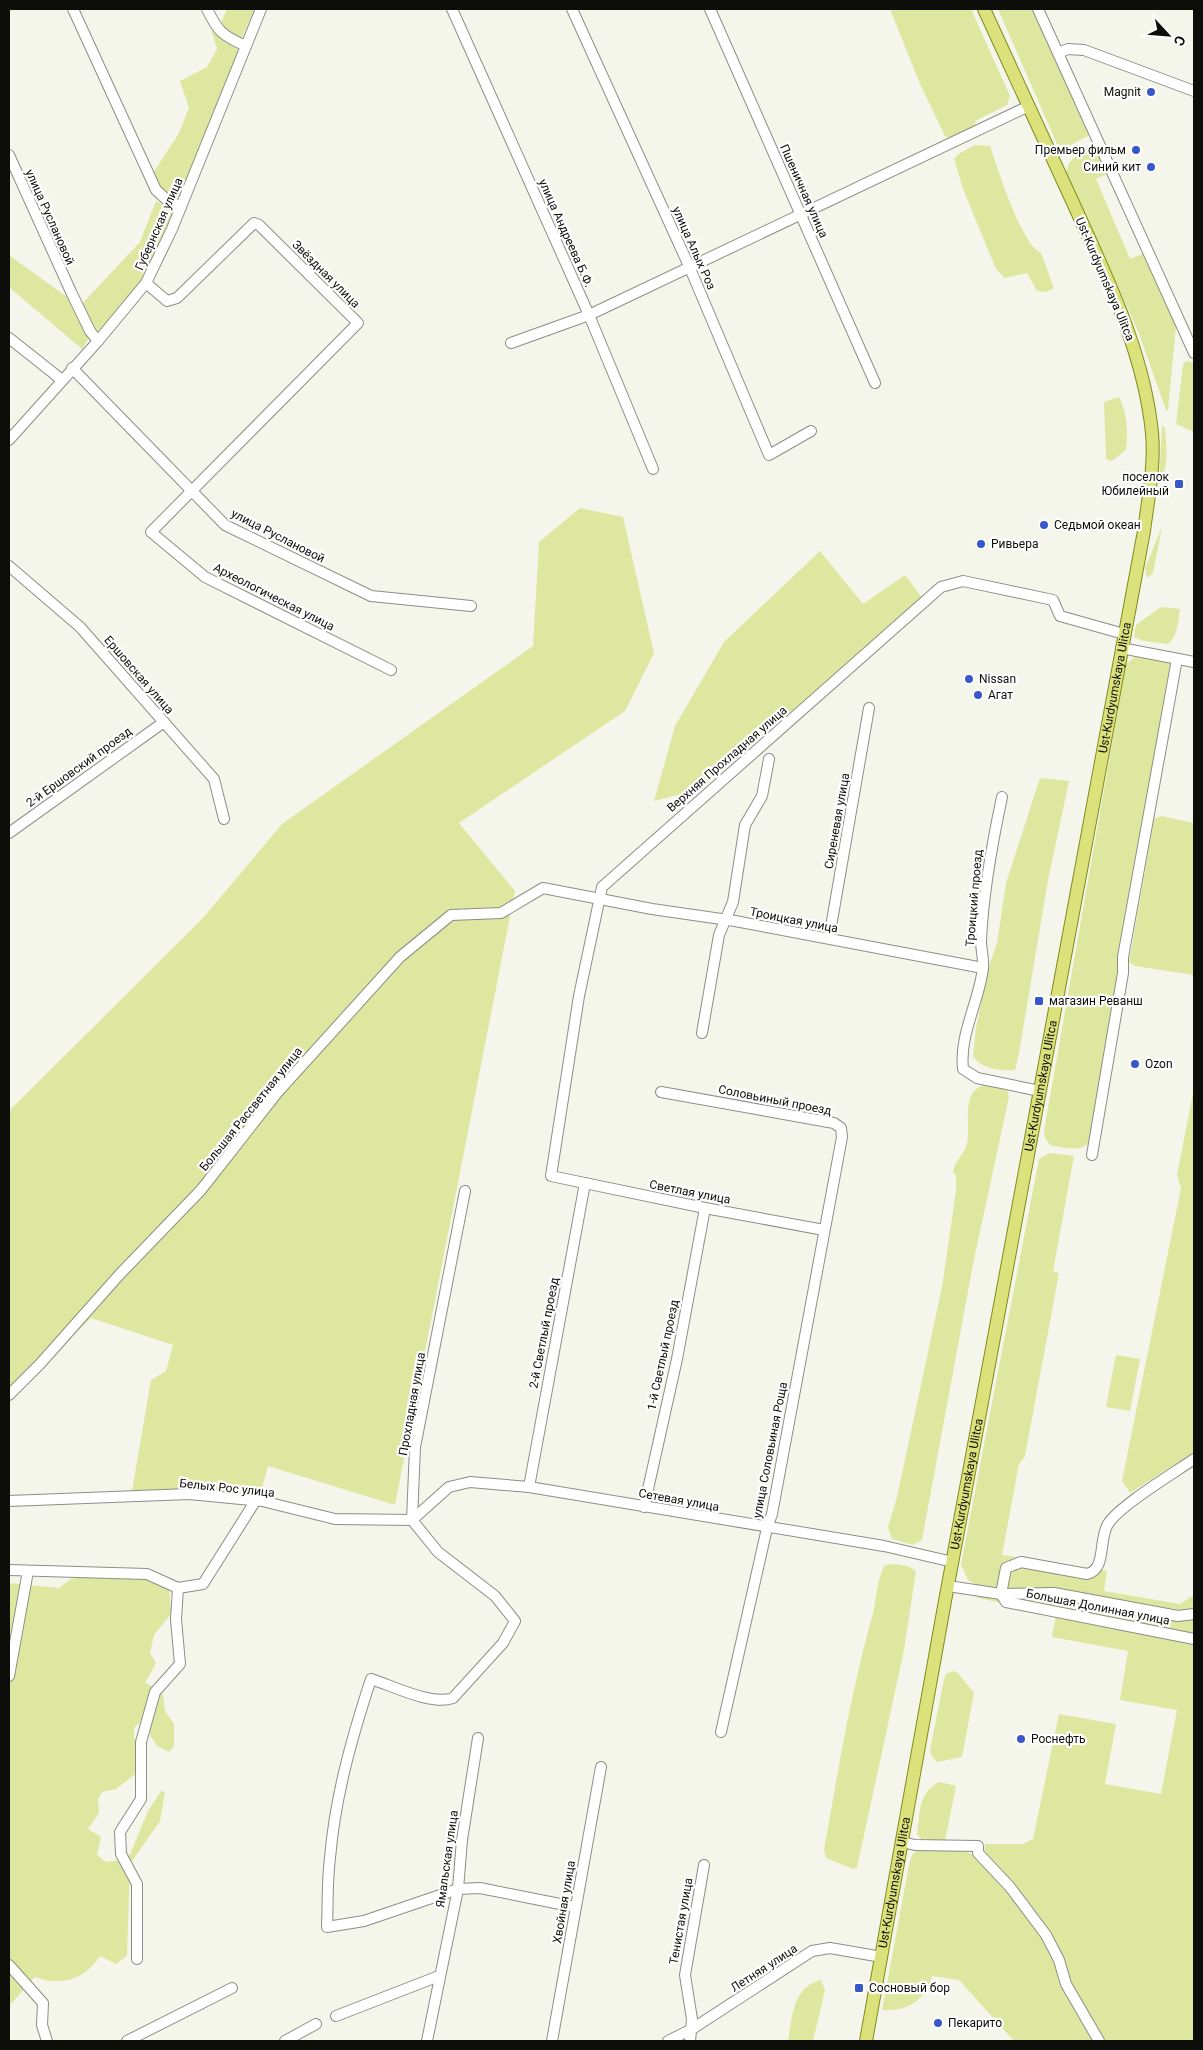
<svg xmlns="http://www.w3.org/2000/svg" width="1203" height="2050" viewBox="0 0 1203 2050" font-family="Roboto,sans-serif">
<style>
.green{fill:#dee79f}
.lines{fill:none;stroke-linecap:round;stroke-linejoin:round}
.minor-casing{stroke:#8d8e85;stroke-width:12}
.major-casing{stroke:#838a1b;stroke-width:14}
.minor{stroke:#fff;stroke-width:10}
.major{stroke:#dbe27c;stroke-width:12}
.poi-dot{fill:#3a57c9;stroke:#fff;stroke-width:2}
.labels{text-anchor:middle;stroke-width:4.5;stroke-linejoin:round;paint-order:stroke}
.poi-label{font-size:12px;fill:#0d0d0a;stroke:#fff;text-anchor:start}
.street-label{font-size:12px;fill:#0d0d0a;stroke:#fff}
</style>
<rect width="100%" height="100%" fill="#f4f6ec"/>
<g class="green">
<polygon points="227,9 255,9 241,39 227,34 218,24 221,23"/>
<polygon points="890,9 971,9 1010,96 1007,105 975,121 976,127 952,140 945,136 920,84"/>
<polygon points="998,9 1034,9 1090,135 1065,148 1057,144"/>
<path d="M211 29 223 41 237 49 238 54 179 197C164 199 158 185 153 173L179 133 189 108 180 81 207 67 217 49Z"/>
<path d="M975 145 990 146C998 168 1021 245 1041 253L1054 288 1046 292 1037 291 1027 273 1005 278 996 269 963 189 954 159 960 153Z"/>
<path d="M1089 150 1100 156 1108 174 1096 179 1130 259 1144 253 1176 326 1168 410H1166L1138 331 1067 173C1067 159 1078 155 1089 150Z"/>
<polygon points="156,201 170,208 173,214 142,279 101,330 91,328 81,305 140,242"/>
<polygon points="9,255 71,300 89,338 82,349 9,287"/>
<polygon points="1186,361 1193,362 1194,365 1194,432 1176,424 1183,365"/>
<path d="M1119 397C1128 416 1128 430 1126 450L1112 461 1106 459 1104 402Z"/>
<path d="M1162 425 1165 428C1166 442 1170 471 1159 481Z"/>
<polygon points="580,508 623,517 654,653 625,711 459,823 515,891 395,1505 268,1466 260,1495 132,1491 151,1380 166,1371 173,1345 91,1318 9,1400 9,1111 203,918 282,824 533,646 539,542"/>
<polygon points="1162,527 1153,573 1147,578 1145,568"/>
<polygon points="820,551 863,604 905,575 923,599 701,789 654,801 675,726 724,642"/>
<path d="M1161 607 1180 609C1178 622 1178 636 1168 644L1144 641 1134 637 1136 625Z"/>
<path d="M1135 657 1168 662 1172 668 1089 1143C1078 1153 1063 1147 1050 1145L1045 1138 1044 1131 1126 664Z"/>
<path d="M1040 778 1069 781 1048 880 1019 1053 1015 1070C998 1071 984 1069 973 1057L976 1028 989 966 997 943 1006 883Z"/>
<polygon points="1162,816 1194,823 1194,975 1135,966 1129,962 1154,819"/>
<path d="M985 1085 1007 1089 1009 1097 974 1259 922 1540 913 1545 892 1539 888 1527 897 1497 942 1287 956 1191V1176L953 1171C955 1161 964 1154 967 1144 971 1125 960 1091 985 1085Z"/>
<polygon points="1194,1088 1194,1452 1130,1493 1122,1481 1181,1188 1177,1175"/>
<polygon points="1049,1153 1074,1156 1053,1271 1059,1273 1025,1456 1019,1464 1002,1555 1107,1571 1104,1591 1180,1604 1194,1595 1194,1609 1187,1611 1055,1589 995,1588 977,1585 968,1580 961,1564 1039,1159"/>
<polygon points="1116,1355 1140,1359 1130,1411 1106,1407"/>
<path d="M895 1564 908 1566 916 1571 904 1650 857 1868 853 1869 826 1858 824 1850C838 1771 851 1691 873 1613 877 1597 876 1581 885 1565Z"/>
<path d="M95 1574 104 1579 144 1576 169 1588 171 1614 154 1635 150 1653 156 1663 145 1683 159 1689 163 1695 165 1711 174 1724V1747L169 1752 157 1746 144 1725 139 1723 134 1728V1737L138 1744V1772L116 1789 102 1792 98 1799 99 1813 88 1829 101 1837 97 1855 106 1862 128 1859 148 1811 161 1791 165 1792 160 1821 130 1864 127 1956 116 1964 100 1956C85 1979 62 1987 35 1977L9 2006V1583L59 1588 71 1579Z"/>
<polygon points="974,1597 1055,1597 1194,1617 1194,2041 1103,2041 1070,1982 1061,1959 984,1854 985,1844 1023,1844 1033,1839 1059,1714 1116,1724 1105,1784 1161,1794 1177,1710 1120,1700 1128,1651 1052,1637 1056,1615"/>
<polygon points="953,1671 958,1673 974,1693 962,1757 937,1762 931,1755 930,1750 944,1679 946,1674"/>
<path d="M940 1782 956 1786 945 1841H923L917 1834C920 1814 918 1791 940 1782Z"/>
<path d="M919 1849 963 1850 977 1857 1006 1889 1043 1938 1096 2041H1014L959 1980 932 1976C926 2000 907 2012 882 2010L909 1865 912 1855Z"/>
<path d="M821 1980 825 1990 813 2041H788C792 2017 793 1986 821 1980Z"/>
</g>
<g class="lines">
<g class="minor-casing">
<g id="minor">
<polyline points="73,9 156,190 167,200 181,207"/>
<path d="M207 9C218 32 223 36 246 46"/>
<polyline points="452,9 589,315 653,469"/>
<polyline points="572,9 689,266 769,455 811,431"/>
<polyline points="710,9 875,383"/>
<polyline points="1038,9 1194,353"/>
<polyline points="1058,53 1068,49 1084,50 1194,91"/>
<polyline points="9,155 72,294 90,331 98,341"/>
<polyline points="146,283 167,301 177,298 254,223 259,225 358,323 151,532 205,577 391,670"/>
<polyline points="9,338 62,380"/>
<polyline points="511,343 589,315 1029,106"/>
<polyline points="72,368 225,525 371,596 471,606"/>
<polyline points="9,440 98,341 146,283 172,229 261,9"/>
<polyline points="9,566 80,627 214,779 224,819"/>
<polyline points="1121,648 1194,662"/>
<path d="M1002 797C992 844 983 892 981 941 981 950 984 959 983 968 979 1002 959 1035 963 1069L977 1078 1040 1091"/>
<polyline points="9,833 164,722"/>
<polyline points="829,938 869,708"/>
<polyline points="702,1033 719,935 733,902 745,825 762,796 769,759"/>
<polyline points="661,1092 834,1123 841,1128 842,1137 772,1514 767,1528 721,1732"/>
<polyline points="1092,1155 1123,973 1123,957 1177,659"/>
<path d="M465 1191 415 1447 412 1520 438 1552 495 1596 515 1621 503 1643 453 1698C432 1706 393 1686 371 1679 352 1737 335 1797 330 1858 327 1881 328 1904 327 1927L364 1921 458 1889 480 1888 575 1907"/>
<polyline points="824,1230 705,1208 551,1176 579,996 602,887 941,587 963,581 1053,600 1060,616 1124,634"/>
<polyline points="9,1395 40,1364 120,1274 201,1190 277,1093 400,957 451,915 501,913 543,888 652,909 735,921 983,968"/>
<polyline points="529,1487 585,1183"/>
<polyline points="9,1501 189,1494 262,1501 335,1519 412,1520 449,1487 470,1482 529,1487 884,1546 953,1562"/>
<polyline points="644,1507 677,1359 705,1208"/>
<polyline points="9,1570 147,1574 178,1588"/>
<polyline points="948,1586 1001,1594 1054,1593 1178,1616 1194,1614"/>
<path d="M1001 1594 1006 1568 1021 1562 1087 1574C1107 1569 1098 1540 1108 1524 1119 1506 1174 1473 1194 1459"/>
<polyline points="1001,1594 1006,1602 1194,1639"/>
<polyline points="9,1676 28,1571"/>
<polyline points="902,1842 915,1845 978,1846 978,1853 1010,1887 1046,1935 1059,1960 1066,1984 1099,2041"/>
<polyline points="137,1959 137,1884 121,1854 120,1832 141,1799 141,1742 155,1692 180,1664 176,1619 178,1588 203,1584 256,1500"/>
<polyline points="9,1965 43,2003 42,2025 47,2041"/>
<polyline points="336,2016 439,1976"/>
<polyline points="127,2041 232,1988"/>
<polyline points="285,2041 316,2024"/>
<polyline points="427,2041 458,1889 462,1840 478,1738"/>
<polyline points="552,2041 601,1767"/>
<polyline points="668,2041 692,2029 812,1951 830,1948 882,1957"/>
<polyline points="690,2041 692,2019 685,1975 704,1865"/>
</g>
</g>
<g class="major-casing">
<g id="major">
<path id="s1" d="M866 2041 945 1601 1144 531C1148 499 1155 466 1152 433 1144 352 1107 278 1074 205 1044 140 1014 74 984 9"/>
</g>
</g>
<use href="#minor" class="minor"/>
<use href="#major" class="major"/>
</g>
<g class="poi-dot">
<circle cx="1151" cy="92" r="5"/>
<circle cx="1136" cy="150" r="5"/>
<circle cx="1151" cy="167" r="5"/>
<rect x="1174" y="479" width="10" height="10" rx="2.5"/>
<circle cx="1044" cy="525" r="5"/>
<circle cx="981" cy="544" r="5"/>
<circle cx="969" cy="679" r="5"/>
<circle cx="978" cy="695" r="5"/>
<rect x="1034" y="996" width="10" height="10" rx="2.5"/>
<circle cx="1135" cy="1064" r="5"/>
<circle cx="1021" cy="1739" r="5"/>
<rect x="854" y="1983" width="10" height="10" rx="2.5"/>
<circle cx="938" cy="2023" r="5"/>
</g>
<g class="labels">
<g class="poi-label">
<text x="1141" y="96" text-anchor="end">Magnit</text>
<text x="1126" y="154" text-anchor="end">Премьер фильм</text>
<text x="1141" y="171" text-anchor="end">Синий кит</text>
<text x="1169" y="481" text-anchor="end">поселок<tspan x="1169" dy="14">Юбилейный</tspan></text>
<text x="1054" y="529">Седьмой океан</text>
<text x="991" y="548">Ривьера</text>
<text x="979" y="683">Nissan</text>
<text x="988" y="699">Агат</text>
<text x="1049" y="1005">магазин Реванш</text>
<text x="1145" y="1068">Ozon</text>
<text x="1031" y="1743">Роснефть</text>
<text x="869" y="1992">Сосновый бор</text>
<text x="948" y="2027">Пекарито</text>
</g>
<g class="street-label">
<text transform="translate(804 191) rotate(66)" y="4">Пшеничная улица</text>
<text transform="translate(50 217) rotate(66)" y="4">улица Руслановой</text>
<text transform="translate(159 224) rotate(-66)" y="4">Губернская улица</text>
<text transform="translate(566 233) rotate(66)" y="4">улица Андреева Б.Ф.</text>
<text transform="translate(694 248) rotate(66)" y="4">улица Алых Роз</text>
<text transform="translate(326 274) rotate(45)" y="4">Звёздная улица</text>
<text transform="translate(1105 279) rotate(67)" y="4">Ust-Kurdyumskaya Ulitca</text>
<text transform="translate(278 536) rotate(27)" y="4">улица Руслановой</text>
<text transform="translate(274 597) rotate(27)" y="4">Археологическая улица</text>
<text transform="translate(139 675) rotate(49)" y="4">Ершовская улица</text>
<text dy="4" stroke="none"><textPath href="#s1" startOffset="1376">Ust-Kurdyumskaya Ulitca</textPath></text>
<text transform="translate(727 759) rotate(-41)" y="4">Верхняя Прохладная улица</text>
<text transform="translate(79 767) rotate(-36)" y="4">2-й Ершовский проезд</text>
<text transform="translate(837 821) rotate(-80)" y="4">Сиреневая улица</text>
<text transform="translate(974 898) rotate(-85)" y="4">Троицкий проезд</text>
<text transform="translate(794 920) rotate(11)" y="4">Троицкая улица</text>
<text dy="4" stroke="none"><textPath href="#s1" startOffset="971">Ust-Kurdyumskaya Ulitca</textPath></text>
<text transform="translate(775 1100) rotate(11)" y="4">Соловьиный проезд</text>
<text transform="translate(251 1109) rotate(-51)" y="4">Большая Рассветная улица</text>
<text transform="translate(690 1192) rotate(11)" y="4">Светлая улица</text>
<text transform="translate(544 1333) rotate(-79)" y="4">2-й Светлый проезд</text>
<text transform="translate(663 1355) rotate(-78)" y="4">1-й Светлый проезд</text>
<text transform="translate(412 1404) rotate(-80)" y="4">Прохладная улица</text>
<text transform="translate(770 1450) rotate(-79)" y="4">улица Соловьиная Роща</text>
<text dy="4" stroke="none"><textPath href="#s1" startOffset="566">Ust-Kurdyumskaya Ulitca</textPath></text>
<text transform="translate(227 1488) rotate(6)" y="4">Белых Рос улица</text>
<text transform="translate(679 1500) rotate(10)" y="4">Сетевая улица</text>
<text transform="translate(1098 1607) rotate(11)" y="4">Большая Долинная улица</text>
<text transform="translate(447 1859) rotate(-82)" y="4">Ямальская улица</text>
<text dy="4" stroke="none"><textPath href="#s1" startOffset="161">Ust-Kurdyumskaya Ulitca</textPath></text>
<text transform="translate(564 1902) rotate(-80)" y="4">Хвойная улица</text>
<text transform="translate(681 1921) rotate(-80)" y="4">Тенистая улица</text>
<text transform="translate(764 1968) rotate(-33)" y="4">Летняя улица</text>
</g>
</g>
<rect width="1203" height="2050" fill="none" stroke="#0d0d0a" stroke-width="20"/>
<g transform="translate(1168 35) rotate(116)" stroke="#ffffff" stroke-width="4" paint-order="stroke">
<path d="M0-4L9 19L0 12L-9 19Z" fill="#0d0d0a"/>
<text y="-8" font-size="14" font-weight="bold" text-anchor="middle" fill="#0d0d0a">С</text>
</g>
</svg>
